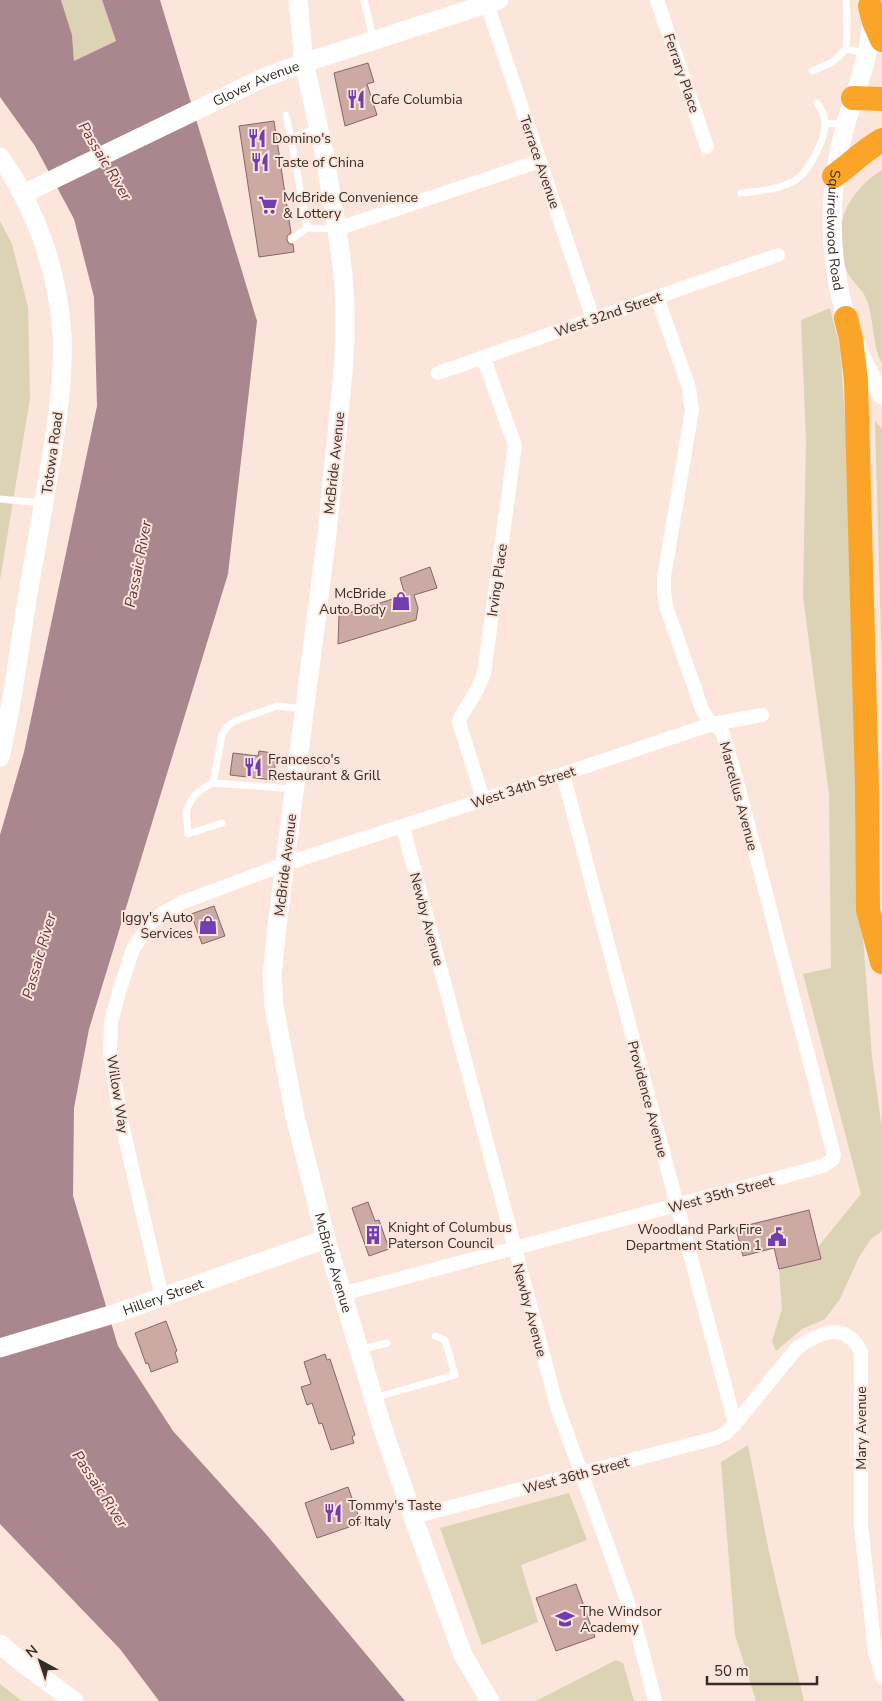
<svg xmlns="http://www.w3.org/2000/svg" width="882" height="1701" viewBox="0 0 882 1701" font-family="'Nunito Sans',sans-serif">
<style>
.green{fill:#dcd2b4}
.water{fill:#aa878e}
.building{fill:#cda9a4;stroke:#846865}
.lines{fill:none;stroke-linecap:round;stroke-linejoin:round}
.lane{stroke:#fff;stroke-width:7}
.street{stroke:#fff;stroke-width:14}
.secondary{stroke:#fff;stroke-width:19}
.highway{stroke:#faa527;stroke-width:24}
.labels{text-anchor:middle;stroke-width:4;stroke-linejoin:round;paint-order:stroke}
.street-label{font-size:14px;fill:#362c27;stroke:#fce5da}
.poi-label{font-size:14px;fill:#362c27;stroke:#fce5da;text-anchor:start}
.water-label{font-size:15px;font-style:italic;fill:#663440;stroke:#fce5da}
</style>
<rect width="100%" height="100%" fill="#fce5da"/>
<g class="green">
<polygon points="61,0 102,0 116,41 74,61 72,35"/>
<path d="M882 170V363C872 347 874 313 865 296 861 288 853 283 849 275 829 233 844 194 882 170Z"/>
<polygon points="0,221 12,244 28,307 30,398 0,580"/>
<polygon points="830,308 840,348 849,475 859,884 872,1057 882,1129 882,1231 871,1239 859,1257 840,1299 825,1319 802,1329 776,1351 772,1341 782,1309 779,1269 820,1259 818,1247 861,1194 803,974 831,968 829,794 803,596 806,440 801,320"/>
<polygon points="875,421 882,429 882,668"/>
<polygon points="748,1445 769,1552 804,1701 756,1701 735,1635 721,1462"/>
<polygon points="569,1493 587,1540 521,1565 538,1622 482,1645 440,1528"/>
<polygon points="616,1660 623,1663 634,1701 536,1701"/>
<polygon points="0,1684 22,1701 0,1701"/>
</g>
<polygon class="water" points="0,0 61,0 72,35 74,61 116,41 102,0 160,0 257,321 228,574 89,1029 74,1108 73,1196 118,1346 173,1431 265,1533 405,1701 159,1701 120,1649 0,1524 0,835 24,752 97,406 94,297 74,219 35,146 0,97"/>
<g class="building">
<polygon points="368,63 374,82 367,84 377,115 345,126 334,73"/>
<polygon points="274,121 291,233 287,236 287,240 289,244 293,244 294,252 259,257 239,126"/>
<polygon points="430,567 437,588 414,595 418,608 416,620 338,644 339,616 405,595 400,578"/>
<polygon points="259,751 273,753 272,759 276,760 273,780 230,775 233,753 258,756"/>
<polygon points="214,906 225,936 202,944 191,914"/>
<polygon points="368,1202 375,1221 379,1220 389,1249 369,1256 352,1208"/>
<polygon points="809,1210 821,1259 779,1269 774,1248 743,1256 736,1228"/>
<polygon points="166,1321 177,1351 175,1352 178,1362 151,1372 148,1363 146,1364 135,1333"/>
<polygon points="325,1354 327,1360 330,1359 355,1435 352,1437 354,1443 331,1450 322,1423 319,1424 312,1403 307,1405 301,1387 311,1384 304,1362"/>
<polygon points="348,1487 361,1523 317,1538 305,1503"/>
<polygon points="576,1584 595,1637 556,1651 536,1598"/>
</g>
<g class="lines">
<g class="lane">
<polyline points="364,0 374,41"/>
<polyline points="846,49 865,53"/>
<polyline points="812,71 833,62 846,49 847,25 846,0"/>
<polyline points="286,115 291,138"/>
<polyline points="825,124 845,123"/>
<polyline points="318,128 291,138 307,228 337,229"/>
<path d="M741 193C758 191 778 190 794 181 808 174 825 140 825 124 825 116 822 109 817 103"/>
<polyline points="292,239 307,228"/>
<polyline points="0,499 42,503"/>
<path d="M213 783C202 788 191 797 187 809 185 816 188 827 188 834L222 823"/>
<polyline points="293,789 213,783 222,735 228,726 235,721 277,706 303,709"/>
<polyline points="359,1350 387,1343"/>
<polyline points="374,1398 455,1375 445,1340 435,1336"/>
</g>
<g class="street">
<polyline points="657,0 707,147"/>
<polyline points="487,4 593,319"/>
<polyline points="337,229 540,161"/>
<polyline points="438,373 778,255"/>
<polyline points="563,774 735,1424"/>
<polyline points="483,799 459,722 461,716 477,690 484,674 515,445 483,357"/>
<polyline points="403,827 556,1403 624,1591 637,1631 655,1701"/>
<polyline points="342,1294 823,1166 833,1159 834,1155 737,782 723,734 721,730 708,720 702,709 666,606 664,592 664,577 692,410 689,388 657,297"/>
<polyline points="162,1297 121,1120 110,1054 111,1022 119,992 133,949 150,924 163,913 183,902 285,864 563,774 712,724 762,715"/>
<path d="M413 1517 716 1438 726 1433 735 1424 797 1348C819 1332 846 1321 861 1352V1526L875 1651 882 1677"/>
</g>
<g class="secondary">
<path id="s1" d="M298 0 304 63 324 152 337 229 343 274 345 308V338L343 372 327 534 278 918 272 975 274 1006 295 1116 326 1239 381 1423 413 1517 463 1655 490 1701"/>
<path id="s2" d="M871 16C872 54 856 88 846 123 820 215 830 314 882 395"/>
<path d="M0 157C36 208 58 272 62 334 64 372 59 410 53 447 46 492 38 537 30 582 20 640 14 700 0 757"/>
<path id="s3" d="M23 194 265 77 304 63 499 0"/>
<path id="s4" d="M0 1348 117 1313 326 1239"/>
<polyline points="0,1644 20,1661 74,1701"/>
</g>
<g class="highway">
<polyline points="870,6 874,22 882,40"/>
<polyline points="853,98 882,99"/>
<path d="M834 176C851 164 864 150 882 140"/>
<polyline points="846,318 851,339 856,380 867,786 868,910 882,962"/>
</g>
</g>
<defs>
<g id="restaurant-bare" transform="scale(1.5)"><path d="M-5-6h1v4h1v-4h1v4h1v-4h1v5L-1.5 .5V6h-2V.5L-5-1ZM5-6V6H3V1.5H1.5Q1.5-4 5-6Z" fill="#723cb3" stroke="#fce5da" stroke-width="2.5" paint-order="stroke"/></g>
<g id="supermarket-bare" transform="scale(1.5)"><path d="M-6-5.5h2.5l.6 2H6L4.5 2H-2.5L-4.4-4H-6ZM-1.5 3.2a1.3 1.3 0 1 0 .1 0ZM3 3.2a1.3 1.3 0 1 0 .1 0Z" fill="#723cb3" stroke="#fce5da" stroke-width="2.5" paint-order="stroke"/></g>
<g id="shop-bare" transform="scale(1.5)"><path d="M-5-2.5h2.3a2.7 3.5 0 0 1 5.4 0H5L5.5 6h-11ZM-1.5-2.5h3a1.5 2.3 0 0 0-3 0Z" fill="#723cb3" stroke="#fce5da" stroke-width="2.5" paint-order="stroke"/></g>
<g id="building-bare" transform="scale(1.5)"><path d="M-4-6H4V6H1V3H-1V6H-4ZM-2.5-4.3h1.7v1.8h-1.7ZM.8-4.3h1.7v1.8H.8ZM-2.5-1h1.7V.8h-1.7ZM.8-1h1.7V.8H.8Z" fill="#723cb3" stroke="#fce5da" stroke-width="2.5" paint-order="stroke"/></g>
<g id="civic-bare" transform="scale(1.5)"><path d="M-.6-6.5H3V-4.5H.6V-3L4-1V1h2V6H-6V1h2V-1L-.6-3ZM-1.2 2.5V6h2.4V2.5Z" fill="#723cb3" stroke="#fce5da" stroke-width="2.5" paint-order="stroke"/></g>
<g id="school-bare" transform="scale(1.5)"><path d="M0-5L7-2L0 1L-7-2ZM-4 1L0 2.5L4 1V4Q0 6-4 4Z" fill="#723cb3" stroke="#fce5da" stroke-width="2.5" paint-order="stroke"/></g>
</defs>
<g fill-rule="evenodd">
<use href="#restaurant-bare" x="356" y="99"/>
<use href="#restaurant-bare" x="257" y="138"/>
<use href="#restaurant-bare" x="260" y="162"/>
<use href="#supermarket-bare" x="268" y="205"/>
<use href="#shop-bare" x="401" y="601"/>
<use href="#restaurant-bare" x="253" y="767"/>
<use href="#shop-bare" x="208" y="925"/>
<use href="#building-bare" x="373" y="1235"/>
<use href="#civic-bare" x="777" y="1237"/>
<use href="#restaurant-bare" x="333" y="1513"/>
<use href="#school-bare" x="565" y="1619"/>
</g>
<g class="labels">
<g class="street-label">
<text transform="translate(682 73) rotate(71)" y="5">Ferrary Place</text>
<text dy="5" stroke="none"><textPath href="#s3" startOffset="258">Glover Avenue</textPath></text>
<text transform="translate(540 162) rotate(71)" y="5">Terrace Avenue</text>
<text dy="5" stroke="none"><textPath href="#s2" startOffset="219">Squirrelwood Road</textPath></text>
<text transform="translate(608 314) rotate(-19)" y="5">West 32nd Street</text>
<text transform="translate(52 453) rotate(-82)" y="5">Totowa Road</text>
<text transform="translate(334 463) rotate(-84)" y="5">McBride Avenue</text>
<text transform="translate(497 580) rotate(-82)" y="5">Irving Place</text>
<text transform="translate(523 787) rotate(-18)" y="5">West 34th Street</text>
<text transform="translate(739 796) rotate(75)" y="5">Marcellus Avenue</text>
<text transform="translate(285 865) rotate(-83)" y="5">McBride Avenue</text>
<text transform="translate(427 919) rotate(75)" y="5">Newby Avenue</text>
<text transform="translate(118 1094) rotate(81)" y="5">Willow Way</text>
<text transform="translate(648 1099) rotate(75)" y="5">Providence Avenue</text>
<text transform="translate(721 1194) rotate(-15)" y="5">West 35th Street</text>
<text dy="5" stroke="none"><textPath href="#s1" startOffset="1278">McBride Avenue</textPath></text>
<text dy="5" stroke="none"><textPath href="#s4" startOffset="171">Hillery Street</textPath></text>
<text transform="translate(530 1310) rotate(75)" y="5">Newby Avenue</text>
<text transform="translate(861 1428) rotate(-90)" y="5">Mary Avenue</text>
<text transform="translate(576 1475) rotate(-15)" y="5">West 36th Street</text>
</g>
<g class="poi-label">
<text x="371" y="104">Cafe Columbia</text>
<text x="272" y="143">Domino's</text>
<text x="275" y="167">Taste of China</text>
<text x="283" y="202">McBride Convenience<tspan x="283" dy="16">&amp; Lottery</tspan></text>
<text x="386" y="598" text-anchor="end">McBride<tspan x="386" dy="16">Auto Body</tspan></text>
<text x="268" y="764">Francesco's<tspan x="268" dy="16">Restaurant &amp; Grill</tspan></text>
<text x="193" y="922" text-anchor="end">Iggy's Auto<tspan x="193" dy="16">Services</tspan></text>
<text x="388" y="1232">Knight of Columbus<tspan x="388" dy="16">Paterson Council</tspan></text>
<text x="762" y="1234" text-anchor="end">Woodland Park Fire<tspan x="762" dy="16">Department Station 1</tspan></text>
<text x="348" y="1510">Tommy's Taste<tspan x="348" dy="16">of Italy</tspan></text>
<text x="580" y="1616">The Windsor<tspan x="580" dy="16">Academy</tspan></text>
</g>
<g class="water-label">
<text transform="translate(105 161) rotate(59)" y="5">Passaic River</text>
<text transform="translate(138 564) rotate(-79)" y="5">Passaic River</text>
<text transform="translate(39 956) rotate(-74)" y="5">Passaic River</text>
<text transform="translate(100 1489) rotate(57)" y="5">Passaic River</text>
</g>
</g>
<g transform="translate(40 1661) rotate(320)" stroke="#fce5da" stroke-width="4" paint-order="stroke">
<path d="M0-4L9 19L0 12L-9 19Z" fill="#362c27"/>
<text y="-8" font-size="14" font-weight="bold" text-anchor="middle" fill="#362c27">N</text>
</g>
<path d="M707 1676v8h110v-8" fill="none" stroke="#362c27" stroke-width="2.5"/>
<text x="714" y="1676" font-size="15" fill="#362c27" stroke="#fce5da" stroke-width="4" paint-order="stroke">50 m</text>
</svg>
